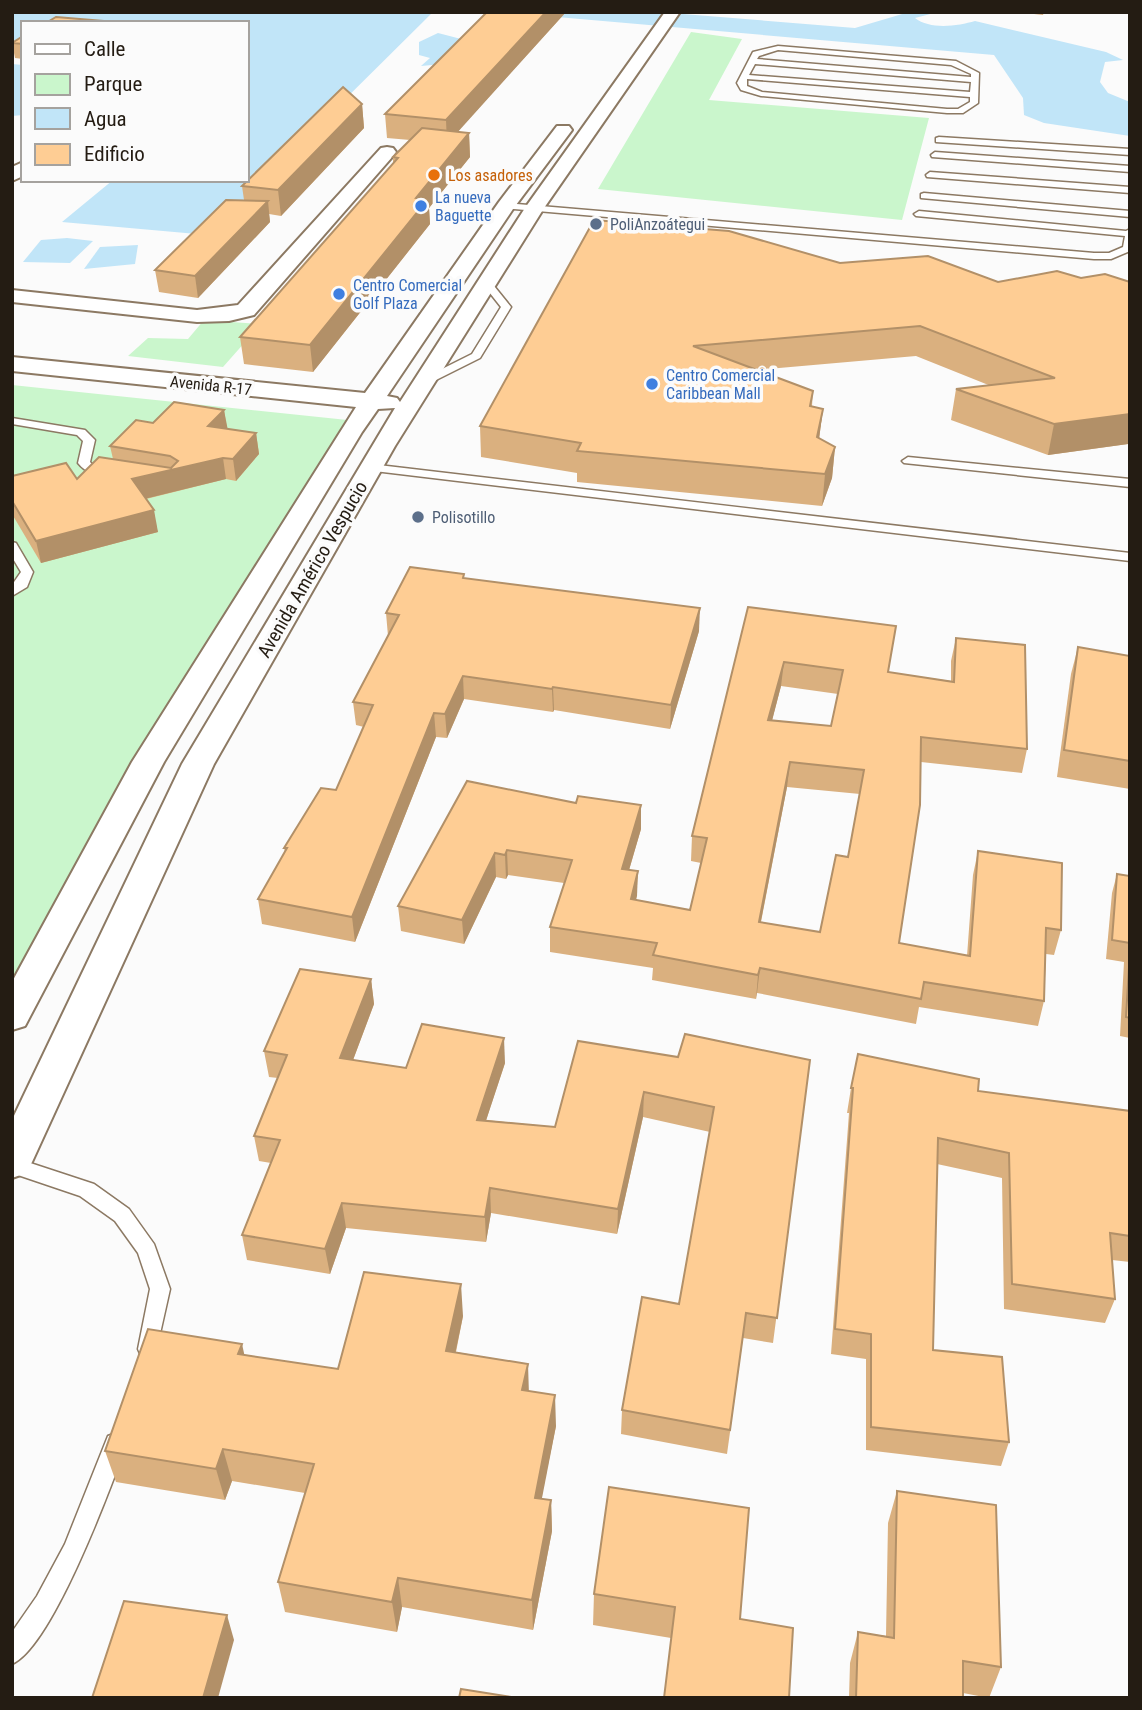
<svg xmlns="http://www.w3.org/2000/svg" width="1142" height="1710" viewBox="0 0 1142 1710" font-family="'Roboto Condensed',sans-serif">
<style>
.green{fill:#caf6cc}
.water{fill:#c1e5f8}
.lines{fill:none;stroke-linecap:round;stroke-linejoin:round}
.lane-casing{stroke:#8c7963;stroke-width:3}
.street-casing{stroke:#8c7963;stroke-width:4}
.lane{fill:#fff;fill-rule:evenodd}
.street{fill:#fff;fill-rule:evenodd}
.wall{fill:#dab07f;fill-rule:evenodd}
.shaded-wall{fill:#b29068}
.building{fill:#fecd94;stroke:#b29068;stroke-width:2;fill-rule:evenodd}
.food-dot{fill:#e8710a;stroke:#fbfbfb;stroke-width:2.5}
.shop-dot{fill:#3f7fe0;stroke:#fbfbfb;stroke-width:2.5}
.service-dot{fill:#5c6f8a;stroke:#fbfbfb;stroke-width:2.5}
.labels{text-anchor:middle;stroke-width:7;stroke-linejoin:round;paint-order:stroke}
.far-food-label{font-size:16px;fill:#c56008;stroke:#fbfbfb;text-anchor:start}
.far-shop-label{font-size:16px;fill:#366cbe;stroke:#fbfbfb;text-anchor:start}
.far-service-label{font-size:16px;fill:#4e5e75;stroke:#fbfbfb;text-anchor:start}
.far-street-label{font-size:16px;fill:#241c13;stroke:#fbfbfb}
.street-label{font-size:19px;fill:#241c13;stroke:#fbfbfb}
</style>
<rect width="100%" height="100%" fill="#fbfbfb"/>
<g class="green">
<polygon points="691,32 742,39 709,100 929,118 902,220 598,189"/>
<polygon points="204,320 261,324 223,367 128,356 148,338 188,339"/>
<polygon points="12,385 357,421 12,1016"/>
</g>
<g class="water">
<polygon points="12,12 433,12 208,235 62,222 113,180 247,180 247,23 23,23 23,49 12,54"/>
<path d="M498 12H658L855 28 909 12H938L915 18C930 30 958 26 975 21L1106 52 1123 60 1105 62 1100 82 1108 93 1130 102V136L1044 123 1024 115 1023 98 994 55Z"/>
<polygon points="438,33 465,40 443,64 421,66 430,58 419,55 419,42"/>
<polygon points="12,64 23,65 23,115 12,116"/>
<polygon points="67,238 93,241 70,263 23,262 41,240"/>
<polygon points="138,245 135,264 84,269 100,247"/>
</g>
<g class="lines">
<g class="lane-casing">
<g id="lane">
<path d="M778 46 956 61 979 73 978 103 963 113H947L761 96 741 90 737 83 753 52ZM778 50 951 65 971 74V77L757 59 759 56ZM755 64 971 82 970 92 749 75ZM747 79 970 97V102L958 109H947L762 92 747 86Z"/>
<polygon points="939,137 1130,149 1130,155 936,142 936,138"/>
<polygon points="935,152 1130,166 1130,172 932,157 931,155"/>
<polygon points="930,172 1130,187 1130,193 927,177 926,175"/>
<polygon points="924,193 1130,211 1130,217 921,198 921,194"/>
<polygon points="506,203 1094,253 1109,253 1123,247 1125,236 916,216 914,214 919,211 1126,231 1130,229 1130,251 1111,259 1094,259 503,208 503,204"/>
<polygon points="484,281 490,281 511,307 480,358 428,384 420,384 420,380 472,354 501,307 482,283"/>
<path d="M12 418 85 430 95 440 90 462 95 467 115 473 109 477C96 474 87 474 78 463L83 441 77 435 12 424Z"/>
<polygon points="908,457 1130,479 1130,487 904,463 902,461"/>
<polygon points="370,464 1130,553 1130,561 366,470 366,466"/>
<polygon points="12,542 16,543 33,572 27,587 12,596 12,585 21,572 12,557"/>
<polygon points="12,1157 94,1184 129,1209 154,1244 170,1289 155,1356 148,1358 141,1356 138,1349 150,1289 138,1253 115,1221 80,1196 12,1173"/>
<path d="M116 1433 124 1436 127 1443C111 1487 52 1647 12 1664V1632L37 1596 65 1544 108 1436Z"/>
</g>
</g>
<g class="street-casing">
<g id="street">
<polygon points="665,12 680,12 544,208 395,446 214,764 32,1162 26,1173 12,1178 12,1120 182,764 395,408 378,409 362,432 164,762 25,1026 12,1030 12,982 132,762 356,407 12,371 12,357 365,393 499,202 557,126 569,126 572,130 513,209 387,396 397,398 400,402 525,208"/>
<polygon points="387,147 393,148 396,152 393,156 254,315 229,321 197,322 12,302 12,290 197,310 238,305 381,148"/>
<polygon points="23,162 23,176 12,181 12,167"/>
</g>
</g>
<use href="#lane" class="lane"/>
<use href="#street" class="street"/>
</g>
<g class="wall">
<polygon points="566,12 457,132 469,133 470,157 429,208 430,224 313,372 244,364 240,337 393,164 393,157 410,140 387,138 385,114"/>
<polygon points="1016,12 1044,12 1043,15"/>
<polygon points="23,36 23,59 15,58 12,43"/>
<polygon points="362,104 364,128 281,216 269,214 270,222 198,298 159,292 155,270 244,200 242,186"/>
<polygon points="840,263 998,282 1081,278 1130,282 1130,445 1128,444 1048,455 951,420 956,389 991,386 916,356 757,370 813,391 812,406 823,409 819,439 835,447 832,478 822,506 577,482 577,473 481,457 480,426"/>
<polygon points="224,410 227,429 256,433 259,454 236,481 226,479 146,499 158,532 41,563 12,514 12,476 77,479 113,459 110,446 153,423"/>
<polygon points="464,574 464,578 699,631 670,729 554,710 553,712 464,699 447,738 436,737 355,942 262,924 258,899 285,852 284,848 336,790 364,727 356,725 353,702 388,636 386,613"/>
<path d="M748 607 888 672 951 681V661L956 638 1027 749 1022 773 921 762 899 943 967 956 973 875 978 851 1061 930 1054 955 1046 954 1044 1001 1038 1026 919 1007 916 1024 757 993 756 999 652 980 653 968 550 952V927L564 883 508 875 506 879 496 877 464 944 401 931 398 906 467 781 641 829 629 870 638 871 636 900 690 910 701 863 691 861 692 836ZM781 686 838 694 831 726 772 720ZM787 787 860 794 848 857 820 932 761 922Z"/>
<polygon points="1078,647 1130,656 1130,789 1057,777 1071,674"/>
<polygon points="1117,874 1130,876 1130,1038 1120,1036 1124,962 1106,959 1112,893"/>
<polygon points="371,979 374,1004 353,1060 406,1068 505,1063 486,1120 555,1127 678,1057 810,1060 773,1343 743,1338 727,1454 621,1434 622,1410 679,1304 710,1132 643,1117 617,1234 491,1213 486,1242 346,1228 330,1274 247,1260 242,1235 271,1163 259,1161 254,1136 278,1078 269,1077 264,1051"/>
<polygon points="851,1088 978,1091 1130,1111 1130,1262 1112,1260 1115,1299 1105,1323 1004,1309 1002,1178 937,1164 933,1350 1009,1442 1001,1466 866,1450 866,1359 831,1354 849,1113 847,1113"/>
<polygon points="463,1316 456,1352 528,1364 528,1391 556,1426 541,1499 551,1500 552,1531 533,1630 402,1607 397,1632 285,1612 278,1582 305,1493 232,1481 225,1500 116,1482 105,1451 244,1355 338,1369"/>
<polygon points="897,1491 1001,1667 989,1698 963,1693 963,1698 849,1698 850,1663 858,1632 886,1636 888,1523"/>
<polygon points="749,1508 671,1638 593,1625 594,1594"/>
</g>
<g class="shaded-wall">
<polygon points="546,12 566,12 447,144 446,120"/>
<polygon points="362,104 364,128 281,216 278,190"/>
<polygon points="469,133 470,157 429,208 430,224 313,372 310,345 416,198"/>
<polygon points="268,201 270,222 198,298 195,276"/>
<polygon points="823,409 819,439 817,437"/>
<polygon points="224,410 228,431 208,426"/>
<polygon points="1130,414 1130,435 1128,444 1048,455 1054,424"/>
<polygon points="256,433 259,454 236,481 233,459"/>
<polygon points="835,447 832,478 822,506 825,474"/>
<polygon points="223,458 226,479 136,501 132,479"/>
<polygon points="154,510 158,532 41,563 36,541"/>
<polygon points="700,608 699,631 670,729 671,705"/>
<polygon points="784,662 781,686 766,744 768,720"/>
<polygon points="463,676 464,699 447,738 445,714"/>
<polygon points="553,687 554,710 553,712 552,689"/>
<polygon points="434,713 436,737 355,942 352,917"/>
<polygon points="790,762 787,787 756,946 759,922"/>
<polygon points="641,805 641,829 622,894 622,869"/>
<polygon points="507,850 508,875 506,879 505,855"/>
<polygon points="495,853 496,877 464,944 462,920"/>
<polygon points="638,871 637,896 630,924 631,899"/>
<polygon points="760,968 757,993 756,999 758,975"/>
<polygon points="371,979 374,1004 344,1084 340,1058"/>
<polygon points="504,1038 505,1063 478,1145 477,1120"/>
<polygon points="644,1092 643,1117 617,1234 618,1209"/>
<polygon points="490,1188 491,1213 486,1242 485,1217"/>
<polygon points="342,1203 346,1228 330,1274 325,1249"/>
<polygon points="461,1284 463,1316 449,1383 446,1351"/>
<polygon points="242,1344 249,1376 238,1354"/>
<polygon points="528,1364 529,1396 522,1390"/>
<polygon points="555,1395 556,1426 536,1529 535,1498"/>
<polygon points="223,1449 232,1481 225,1500 216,1469"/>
<polygon points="551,1500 552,1531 533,1630 532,1600"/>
<polygon points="398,1578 402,1607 397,1632 392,1602"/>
<polygon points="227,1615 234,1640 218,1698 203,1698"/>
</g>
<g class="building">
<polygon points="487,12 546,12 446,120 385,114"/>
<polygon points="56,17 128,23 46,23"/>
<polygon points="23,36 23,44 12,43"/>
<polygon points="343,87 362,104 278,190 242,186"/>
<polygon points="422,128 469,133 416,198 428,199 310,345 240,337 398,158 393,157"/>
<polygon points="226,200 268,201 195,276 155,270"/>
<polygon points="594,220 729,231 840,263 928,256 998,282 1057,271 1081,278 1105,274 1130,282 1130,414 1054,424 956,389 1055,378 920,326 693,346 813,391 810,406 823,409 817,437 835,447 825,474 577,451 581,443 480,426"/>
<polygon points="174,402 224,410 208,426 256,433 233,459 223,458 132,479 154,510 36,541 12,501 12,476 66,463 77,479 99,457 171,468 178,461 170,456 110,446 136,420 153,423"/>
<polygon points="410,567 464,574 463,578 700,608 671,705 553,687 552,689 463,676 445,714 434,713 352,917 258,899 287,848 284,848 321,788 336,790 373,705 353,702 399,615 386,613"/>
<path d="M748 607 896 626 888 672 954 682 956 638 1025 645 1027 749 921 737 920 805 899 943 970 956 978 851 1062 863 1061 930 1046 928 1044 1001 924 982 921 999 760 968 758 975 653 955 657 943 550 927 572 860 507 850 505 855 495 853 462 920 398 906 467 781 576 803 578 796 641 805 622 869 638 871 631 899 690 910 707 838 692 836ZM784 662 843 670 831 726 768 720ZM790 762 864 770 848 857 836 855 820 932 759 922Z"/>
<polygon points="1078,647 1130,656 1130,761 1064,750"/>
<polygon points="1117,874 1130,876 1130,943 1112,940"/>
<polygon points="1130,951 1130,1018 1126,1017"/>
<polygon points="300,969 371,979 340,1058 406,1068 422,1024 504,1038 477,1120 555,1127 578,1041 678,1057 685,1034 810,1060 777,1318 746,1313 730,1430 622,1410 642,1297 679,1304 714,1107 644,1092 618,1209 490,1188 485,1217 342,1203 325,1249 242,1235 280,1140 254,1136 287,1055 264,1051"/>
<polygon points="858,1054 979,1079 978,1091 1130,1111 1130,1236 1110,1233 1115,1299 1012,1284 1009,1153 938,1138 933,1350 1002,1357 1009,1442 871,1427 871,1334 835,1329 853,1088 851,1088"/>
<polygon points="364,1272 461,1284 446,1351 528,1364 522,1390 555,1395 535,1498 551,1500 532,1600 398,1578 392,1602 278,1582 314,1464 223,1449 216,1469 105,1451 148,1329 242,1344 238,1354 338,1369"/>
<polygon points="609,1487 749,1508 740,1619 793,1628 789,1698 664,1698 675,1607 594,1594"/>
<polygon points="897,1491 996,1505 1001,1667 963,1661 963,1698 856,1698 858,1632 894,1638"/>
<polygon points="124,1601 227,1615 203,1698 92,1698"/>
<polygon points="461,1689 518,1698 459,1698"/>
</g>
<circle class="food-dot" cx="434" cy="175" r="7"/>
<g class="shop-dot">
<circle cx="421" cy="206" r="7"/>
<circle cx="339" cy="294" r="7"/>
<circle cx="652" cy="384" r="7"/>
</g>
<g class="service-dot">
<circle cx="596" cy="224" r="7"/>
<circle cx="418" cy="517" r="7"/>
</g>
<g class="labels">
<g class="far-food-label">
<text x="448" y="181">Los asadores</text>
</g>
<g class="far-shop-label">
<text x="435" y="203">La nueva<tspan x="435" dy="18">Baguette</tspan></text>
<text x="353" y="291">Centro Comercial<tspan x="353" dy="18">Golf Plaza</tspan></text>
<text x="666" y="381">Centro Comercial<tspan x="666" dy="18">Caribbean Mall</tspan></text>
</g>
<g class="far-service-label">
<text x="610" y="230">PoliAnzoátegui</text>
<text x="432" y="523">Polisotillo</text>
</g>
<g class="far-street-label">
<text transform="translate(211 385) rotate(6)" y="6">Avenida R-17</text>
</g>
<g class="street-label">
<text transform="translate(312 569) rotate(-60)" y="7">Avenida Américo Vespucio</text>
</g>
</g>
<rect width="1142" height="1710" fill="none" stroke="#241c13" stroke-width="28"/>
<rect x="21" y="21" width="228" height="161" fill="#fbfbfb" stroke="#a5a29e" stroke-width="2"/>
<rect x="35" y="44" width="35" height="10" fill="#ffffff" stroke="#a5a29e" stroke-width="2"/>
<text x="84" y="56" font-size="21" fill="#241c13">Calle</text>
<rect x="35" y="74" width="35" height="21" fill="#caf6cc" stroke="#a5a29e" stroke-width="2"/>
<text x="84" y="91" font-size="21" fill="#241c13">Parque</text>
<rect x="35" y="108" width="35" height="21" fill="#c1e5f8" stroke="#a5a29e" stroke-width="2"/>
<text x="84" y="126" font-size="21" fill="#241c13">Agua</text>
<rect x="35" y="144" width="35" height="21" fill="#fecd94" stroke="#a5a29e" stroke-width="2"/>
<text x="84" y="161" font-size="21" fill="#241c13">Edificio</text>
</svg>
